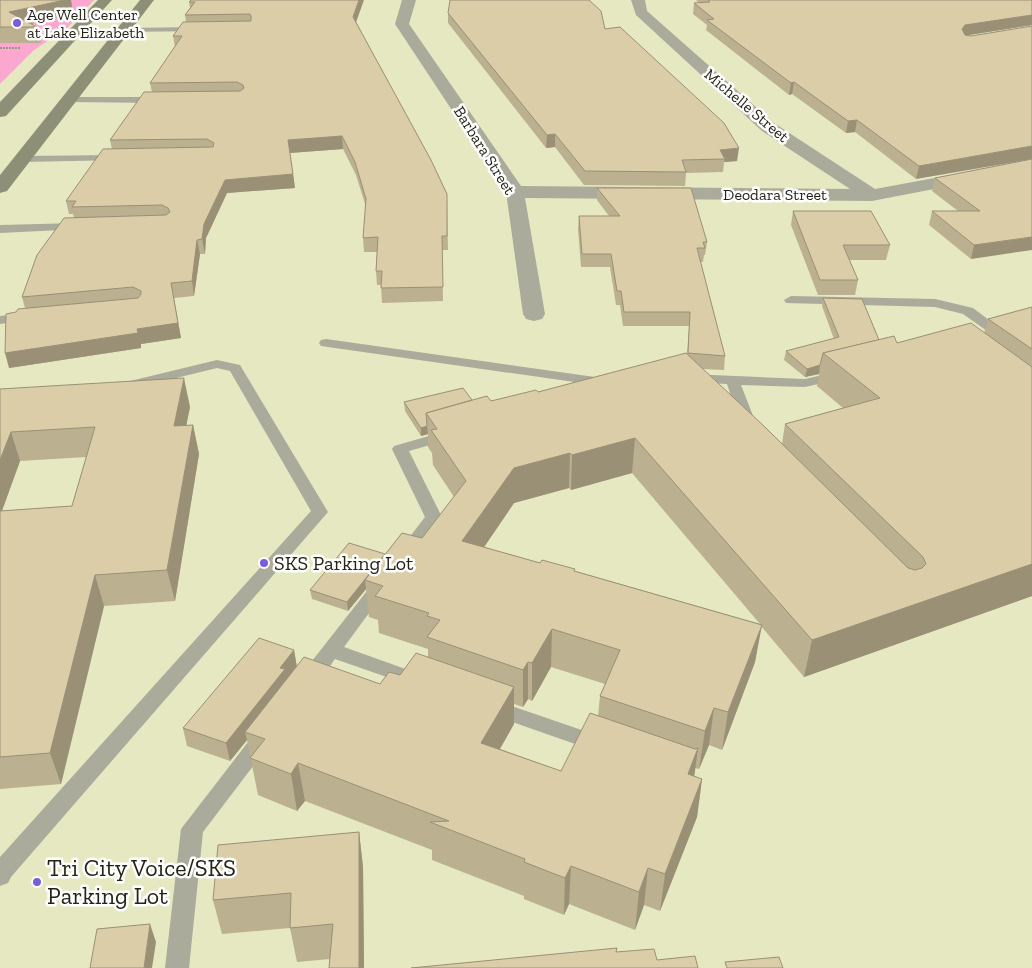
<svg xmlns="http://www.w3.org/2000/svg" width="1032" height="968" viewBox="0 0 1032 968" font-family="'Zilla Slab',serif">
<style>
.green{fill:#fca7cf}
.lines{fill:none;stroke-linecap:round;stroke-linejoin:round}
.path{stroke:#97987c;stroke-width:2;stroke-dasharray:2 1;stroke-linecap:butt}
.lane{fill:#aaab9b;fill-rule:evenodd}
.street{fill:#aaab9b;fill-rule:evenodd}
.secondary{fill:#8e8f77;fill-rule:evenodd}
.wall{fill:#bbb090;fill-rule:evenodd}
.shaded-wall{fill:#999076}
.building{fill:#dacda8;stroke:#999076}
.poi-dot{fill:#7a5ed9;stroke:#fff;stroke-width:2}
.labels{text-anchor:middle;stroke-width:5;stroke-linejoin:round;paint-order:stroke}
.far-poi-label{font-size:16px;fill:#232416;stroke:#fff;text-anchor:start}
.far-street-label{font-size:16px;fill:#232416;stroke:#fff}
.poi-label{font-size:20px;fill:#232416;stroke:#fff;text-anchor:start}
.near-poi-label{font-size:24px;fill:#232416;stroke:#fff;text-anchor:start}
</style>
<rect width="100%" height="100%" fill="#e6e8c2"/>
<polygon class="green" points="0,0 94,0 67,28 34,50 0,84"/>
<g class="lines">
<polyline class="path" points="0,48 21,48"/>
<g class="lane">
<polygon points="200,27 203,27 203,31 122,32 118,30 122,28"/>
<polygon points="70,97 159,97 164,100 159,103 67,102 67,98"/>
<polygon points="119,155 124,158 123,160 22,162 17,159 22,156"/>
<polygon points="78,223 82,225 84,227 82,229 0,233 0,225"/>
<polygon points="791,296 935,299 973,308 1009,335 1002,339 997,338 963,314 935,307 786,303 784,300"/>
<polygon points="27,313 32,314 34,317 32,320 0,324 0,316"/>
<polygon points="326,339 609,379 614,380 616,383 614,386 609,387 321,346 319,343 321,340"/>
<polygon points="217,360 240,365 328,512 11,877 8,883 0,886 0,857 311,511 230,371 217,368 131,389 126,388 124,385 126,382"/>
<polygon points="840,371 845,372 847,375 845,378 805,387 741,385 757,426 754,429 744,429 741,426 727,384 690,382 685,381 683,378 685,375 690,374 805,379"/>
<polygon points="450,430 455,432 458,435 455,438 409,451 442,517 411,559 405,561 399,559 396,555 399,551 425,517 392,449 394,446"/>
<path d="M380 580 386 582 389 586 344 647 428 677 431 682 428 687 421 689 335 659C326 671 318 690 301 685L298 680 301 675 374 582Z"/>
<polygon points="494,700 605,738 608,744 605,750 598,752 487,713 484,708 487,703"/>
<polygon points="262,731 269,733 272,739 269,745 203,832 189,968 165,968 181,829 255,733"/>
</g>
<polygon class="street" points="402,0 416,0 409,24 521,186 850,189 762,131 636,15 631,0 645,0 647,11 774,123 875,189 1032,160 1032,170 872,201 525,198 545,314 542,319 534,321 526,319 523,314 506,192 395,24"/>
<g class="secondary">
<polygon points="98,0 112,0 6,116 0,117 0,102"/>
<polygon points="140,0 154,0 7,191 0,193 0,175"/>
</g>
</g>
<g class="wall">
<polygon points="0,0 71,0 73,14 31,24 37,27 41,43 0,43"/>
<polygon points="191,0 356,22 447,194 448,250 442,250 443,301 382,303 381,285 377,285 376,271 377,252 364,252 363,238 366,207 356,175 343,149 290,153 295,188 227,193 206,238 205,254 200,254 194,296 174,298 181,338 141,344 141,348 9,368 16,312 25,308 22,297 74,218 73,214 69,214 66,201 112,149 110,140 152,92 150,83 175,47 173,36 186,22 185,15 190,8 189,2"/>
<polygon points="696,0 1032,0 1032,25 968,35 916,179 855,132 846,133 792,94 789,95 706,30 707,25 693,14 694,3 699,3"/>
<polygon points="448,13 605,29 737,161 724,162 723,172 686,173 685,186 584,185 555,147 546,148 448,23"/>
<polygon points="1032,159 971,259 929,225 932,211 958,211 932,191 935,178"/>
<path d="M597 188 707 242 705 255H704L703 262H700L725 356 724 370 702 369 782 444 785 424 843 408 817 386 819 374 805 377 784 360 786 351 834 339 822 306 823 298 879 340 897 343 984 333 988 319 1032 307V596L804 677 761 626 755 662 722 750 709 745 699 769 695 768 694 776 702 779 697 817 660 911 644 905 635 930 569 904 564 915 524 899V896L432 860V850L305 801 297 811 258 795 247 740 230 761 187 746 183 728 294 650 297 667 380 684 400 675 428 658V649L379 633 378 620 369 617 366 589 348 611 312 599 310 590 385 554 422 538 454 497 433 465 432 453 428 447V434L421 436 405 411 404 402 472 400 491 401 538 392 687 355 689 326H623L620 305H616L610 267H581L578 229 579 216H609L597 200ZM632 473 760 624 575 571 540 563 484 547 514 503 569 488 571 490ZM551 667 605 684 600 696 598 716 561 771 500 749 514 724V704L523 707 528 699 532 701Z"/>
<polygon points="793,211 890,245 886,260 849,260 858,280 855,295 818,295 791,225"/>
<path d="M0 389 190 407 186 426 193 425 199 454 175 601 104 606 61 784 0 789ZM86 457 72 506 2 511 20 461Z"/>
<polygon points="359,832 363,867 364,968 329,968 330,959 297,962 290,928 222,934 213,900"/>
</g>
<g class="shaded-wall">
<polygon points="65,0 71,0 73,14 17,27 9,12"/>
<polygon points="359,0 364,0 354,28 353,17"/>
<polygon points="1032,15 1032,25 963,36 962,29 965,25"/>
<polygon points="794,82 792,94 789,95 791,83"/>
<polygon points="857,120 855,132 846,133 848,121"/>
<polygon points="555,134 555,147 546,148 547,135"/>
<polygon points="342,136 343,149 289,153 288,140"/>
<polygon points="1032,146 1032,159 916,179 919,166"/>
<polygon points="739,148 737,161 724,162 725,159 720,150"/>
<polygon points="293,174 295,188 227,193 206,238 205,254 202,239 204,224 225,180"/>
<polygon points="1032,237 1032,250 971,259 974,245"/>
<polygon points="197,240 200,254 194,296 192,281"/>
<polygon points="171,283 181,338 141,344 141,348 9,368 5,353 137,329"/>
<polygon points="820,365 819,374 805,377 807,369"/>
<polygon points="184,378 190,407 180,456 174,426"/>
<polygon points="193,425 199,454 175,601 167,570"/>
<polygon points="427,426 428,434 421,436 421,428"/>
<polygon points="11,432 20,461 0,516 0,460"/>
<polygon points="635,438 632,473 571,490 572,455"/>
<polygon points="570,453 569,488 514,503 463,578 462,541 514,468"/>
<polygon points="385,554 365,580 366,589 348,611 347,602"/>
<polygon points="1032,564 1032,596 804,677 812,640"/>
<polygon points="95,575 104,606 61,784 50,753"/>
<polygon points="762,625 755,662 722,750 728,712"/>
<polygon points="552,629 551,667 532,701 532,663"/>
<polygon points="294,650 297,668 245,732 247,740 230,761 226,743 280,668"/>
<polygon points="528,662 528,699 523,707 523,670"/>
<polygon points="514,687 514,724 482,780 481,743"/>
<polygon points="714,708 709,745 699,769 705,731"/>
<polygon points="698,748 693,786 688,774"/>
<polygon points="298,763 305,801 297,811 291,774"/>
<polygon points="702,779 697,817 660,911 665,874"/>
<polygon points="359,832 363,867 364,968 359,968"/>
<polygon points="571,866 569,904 564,915 565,878"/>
<polygon points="648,868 644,905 635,930 639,892"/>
<polygon points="150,924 156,942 152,968 144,968"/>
</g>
<g class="building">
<polygon points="0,0 65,0 9,12 37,27 0,27"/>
<polygon points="191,0 359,0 353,17 431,160 447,194 447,236 442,236 443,287 381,288 382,271 376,271 378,237 363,238 366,199 355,162 342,136 288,140 293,174 225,180 204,224 202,239 197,240 192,281 171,283 178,323 137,329 138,333 5,353 6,314 16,312 18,309 138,298 141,294 141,291 133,287 22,297 37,255 64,218 166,215 170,212 168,208 162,205 72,207 76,201 66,201 103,149 213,147 214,143 207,139 110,140 144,92 240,91 244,88 243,85 237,82 150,83 182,36 173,36 183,22 251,21 251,16 250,14 185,15 195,2 189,2"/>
<polygon points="450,0 589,0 601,11 605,29 620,27 724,123 739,148 720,150 725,159 682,160 686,172 585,171 555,134 547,135 448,13"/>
<polygon points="708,0 1032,0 1032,15 965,25 962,29 965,35 971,36 1032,26 1032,146 919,166 857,120 848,121 794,82 791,83 707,20 714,19 694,3 710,2"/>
<polygon points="1032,159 1032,237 974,245 932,211 980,211 935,178"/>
<polygon points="597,188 691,188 707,242 703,242 705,248 697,248 725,356 688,353 690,312 624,312 621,291 617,291 611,254 582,254 579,216 620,216"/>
<polygon points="793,211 871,211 890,245 843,245 858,280 820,280"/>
<polygon points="823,298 862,299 879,340 823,353 820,365 807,369 786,351 839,337"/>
<polygon points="1032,307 1032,349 988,319"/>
<polygon points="971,323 1032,367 1032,564 812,640 635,438 572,455 570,453 514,468 462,541 540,563 542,560 575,569 574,571 762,625 728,712 714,708 705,731 600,696 620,650 552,629 532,663 528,662 523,670 427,637 440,620 427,616 429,613 375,596 383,586 365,580 402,533 422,538 466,481 431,430 437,429 426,413 487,396 491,401 536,390 538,392 686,353 767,429 908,568 915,570 922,568 926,564 923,557 785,424 880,398 823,353 894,336 897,343"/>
<polygon points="184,378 174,426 193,425 167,570 95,575 50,753 0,757 0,511 72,506 95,427 11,432 0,460 0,389"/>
<polygon points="463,388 472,400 426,413 427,426 421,428 404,402"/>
<polygon points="349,543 385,554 347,602 310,590"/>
<polygon points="259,638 294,650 280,668 285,669 226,743 183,728"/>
<polygon points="416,653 514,687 481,743 561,771 590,713 695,749 698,748 688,774 702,779 665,874 648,868 639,892 571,866 565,878 524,862 525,859 430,822 449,821 298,763 291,774 250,758 265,739 245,732 304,657 380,684 389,672 400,675"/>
<polygon points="359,832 359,968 329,968 333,924 290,928 291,893 213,900 218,845"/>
<polygon points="150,924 144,968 90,968 97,929"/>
<polygon points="617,948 616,952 654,949 657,960 695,956 698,968 411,968"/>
<polygon points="779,957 783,968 727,968 725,962"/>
</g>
<g class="poi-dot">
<circle cx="17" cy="23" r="5"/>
<circle cx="264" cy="563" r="5"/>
<circle cx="37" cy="882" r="5"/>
</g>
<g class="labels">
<g class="far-poi-label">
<text x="27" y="20">Age Well Center<tspan x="27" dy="18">at Lake Elizabeth</tspan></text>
</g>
<g class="far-street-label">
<text transform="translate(747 105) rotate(40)" y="6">Michelle Street</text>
<text transform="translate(485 150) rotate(58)" y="6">Barbara Street</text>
<text x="775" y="200">Deodara Street</text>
</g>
<g class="poi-label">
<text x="274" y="570">SKS Parking Lot</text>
</g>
<g class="near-poi-label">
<text x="47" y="876">Tri City Voice/SKS<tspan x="47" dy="28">Parking Lot</tspan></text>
</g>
</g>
</svg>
